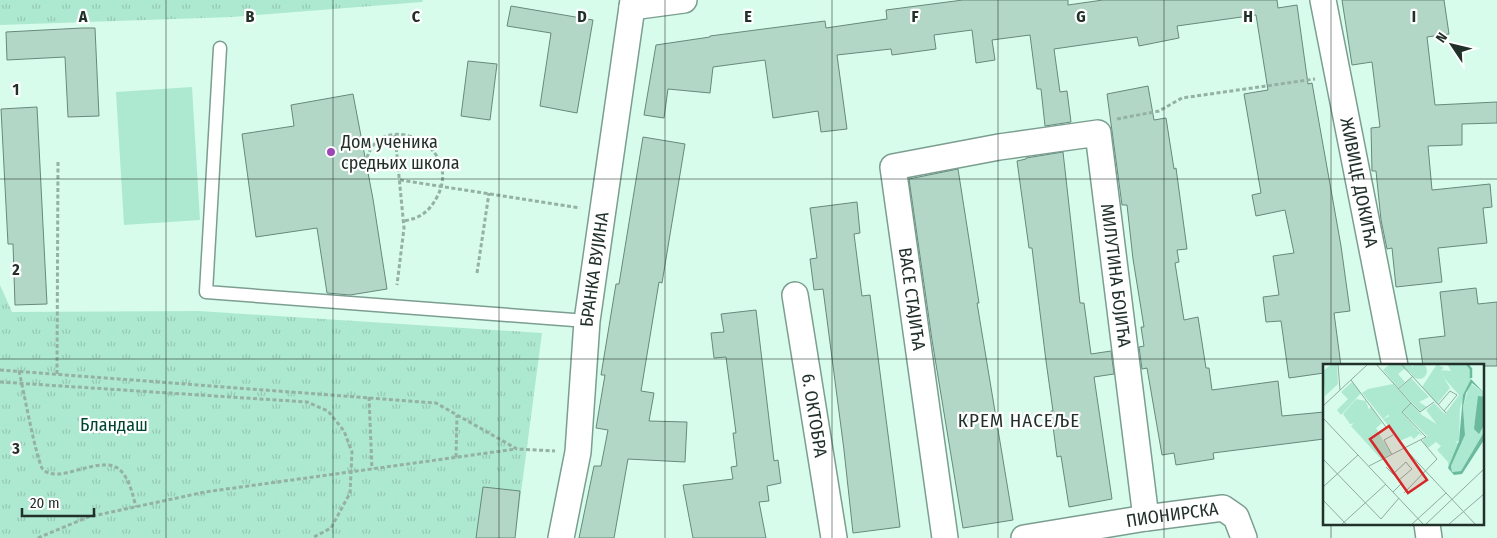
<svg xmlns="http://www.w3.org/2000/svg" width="1497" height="538" viewBox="0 0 1497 538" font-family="'Fira Sans Condensed',sans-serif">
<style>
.grass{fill:url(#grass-tufts)}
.pitch{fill:#ade9d1}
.building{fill:#b2d7c7;stroke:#67897b}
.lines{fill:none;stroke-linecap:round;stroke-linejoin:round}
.lane-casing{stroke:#7b9e90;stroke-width:15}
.street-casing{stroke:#7b9e90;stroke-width:28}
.path{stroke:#94b1a4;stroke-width:3;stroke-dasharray:4 2.5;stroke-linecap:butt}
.lane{stroke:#fff;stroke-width:12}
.street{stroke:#fff;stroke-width:25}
.grid{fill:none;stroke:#22302a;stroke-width:1;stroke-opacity:0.55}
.poi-dot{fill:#9c47b5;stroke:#fff;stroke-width:2}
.labels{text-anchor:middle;stroke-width:4.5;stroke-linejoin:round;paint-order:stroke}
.poi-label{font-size:18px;fill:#22302a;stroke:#fff;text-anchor:start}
.street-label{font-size:18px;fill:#22302a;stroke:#fff}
.park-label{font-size:18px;fill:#004532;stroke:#fff}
.neighbourhood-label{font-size:19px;letter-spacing:1px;fill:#22302a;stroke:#fff}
.inset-river{fill:none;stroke:#6cba9d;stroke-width:2.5}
.inset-road{fill:none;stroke:#8faa9e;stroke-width:1}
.view{fill:#d62828;fill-opacity:0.15;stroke:#d62828;stroke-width:2.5}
.inset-edge{fill:none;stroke:#22302a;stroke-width:2.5}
.grid-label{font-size:16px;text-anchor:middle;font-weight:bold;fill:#22302a;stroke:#fff;stroke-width:4.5;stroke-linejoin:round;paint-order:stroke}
</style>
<defs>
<pattern id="grass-tufts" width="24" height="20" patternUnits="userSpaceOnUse" patternTransform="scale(1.25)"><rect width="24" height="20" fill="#ade9d1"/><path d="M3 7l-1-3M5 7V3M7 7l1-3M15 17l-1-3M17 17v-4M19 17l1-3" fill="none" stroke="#95c8b4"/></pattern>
</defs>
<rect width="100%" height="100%" fill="#d7fcec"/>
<g class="grass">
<polygon points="0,0 423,0 422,2 232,17 0,25"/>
<polygon points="0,285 12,312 199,311 542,333 515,538 0,538"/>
</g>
<polygon class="pitch" points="192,87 200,220 124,225 116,92"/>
<g class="building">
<polygon points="963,0 1068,0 1068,5 1103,0 1277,0 1278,8 1297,5 1308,84 1312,83 1341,246 1350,311 1334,313 1341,366 1324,366 1324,373 1289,378 1281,321 1266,322 1263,297 1279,295 1273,256 1294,253 1285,210 1256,216 1252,195 1261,193 1244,94 1268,90 1256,15 1177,26 1179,38 1139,46 1137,37 1054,49 1060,92 1067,91 1071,122 1045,126 1041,89 1037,89 1030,35 992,40 995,60 976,63 972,30 934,35 936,49 892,55 891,49 837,55 847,129 821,132 818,111 773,118 765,60 713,67 710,93 668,89 664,118 644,115 656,45 710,37 710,36 825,21 826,28 887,19 886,10"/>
<polygon points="1342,0 1444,0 1449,34 1427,37 1435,105 1497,102 1497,123 1462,124 1462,145 1428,146 1432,190 1490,184 1492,207 1483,208 1487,243 1438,248 1442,282 1396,287 1392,248 1387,249 1381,220 1376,171 1372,171 1371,128 1380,127 1372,62 1352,65"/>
<polygon points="511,6 593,20 577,113 540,106 551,33 507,26"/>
<polygon points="82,28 95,28 99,116 68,117 65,57 7,60 6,32"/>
<polygon points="468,61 497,64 490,120 461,116"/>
<polygon points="1148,86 1154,120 1166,118 1174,169 1176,168 1187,249 1177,250 1179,262 1175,263 1184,320 1198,317 1206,368 1209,368 1212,390 1278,381 1282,416 1324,412 1324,439 1213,453 1214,459 1176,465 1174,453 1162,455 1147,368 1142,369 1139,347 1144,346 1141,327 1144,327 1133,259 1127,205 1122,205 1107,94"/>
<polygon points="353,94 373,199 387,289 350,295 327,293 317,228 256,237 242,134 294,126 291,105"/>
<polygon points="37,107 47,304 15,305 13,244 8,244 1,109"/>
<polygon points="643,137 685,144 662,283 659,282 641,391 654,393 649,421 687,422 685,462 628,459 614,538 579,538 594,466 601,466 608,430 596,428 605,375 601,375 616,284 619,284"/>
<polygon points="1063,152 1080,303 1084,303 1091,354 1111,351 1114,374 1094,377 1112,499 1069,507 1061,456 1057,457 1051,411 1053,411 1046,361 1032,248 1029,248 1017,161 1026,159 1026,158"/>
<polygon points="958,169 979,303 977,303 1013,520 963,528 932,340 909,179"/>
<polygon points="857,202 860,233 854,234 862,296 870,295 900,527 853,533 844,450 823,289 814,290 810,259 817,258 810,208"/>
<polygon points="1476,288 1478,304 1497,302 1497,366 1423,366 1419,339 1445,336 1440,292"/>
<polygon points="756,310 774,461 778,460 781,483 767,486 769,501 759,502 766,538 693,538 683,485 733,479 731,467 737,466 733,433 736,433 726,357 714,358 711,333 724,332 721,314"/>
<polygon points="483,487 520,491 515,538 476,538"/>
</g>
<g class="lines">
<g class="lane-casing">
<polyline id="lane" points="220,48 206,292 587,321"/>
</g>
<g class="street-casing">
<g id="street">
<path id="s1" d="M1323 0 1395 366"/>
<polyline points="632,7 684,0"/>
<path id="s2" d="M795 295 834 538"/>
<polyline points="1427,524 1429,538"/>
<path id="s3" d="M561 538 578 452 587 321 633 0"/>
<path id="s4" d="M945 538 893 167 999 147 1098 133 1146 518"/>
<path id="s5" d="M1024 538 1146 518 1223 508 1236 517 1244 538"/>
</g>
</g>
<g class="path">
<polyline points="1117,119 1159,111 1182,98 1315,79"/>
<polyline points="395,135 404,228 397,285"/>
<path d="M367 158C381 108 465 145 437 197 429 212 420 218 404 221"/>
<polyline points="400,180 580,208"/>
<polyline points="477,273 489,193"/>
<polyline points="0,370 436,403 517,449 555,451"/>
<path d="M19 371C25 398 30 426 37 453 39 458 40 465 42 468 56 488 104 450 122 472 130 481 133 496 136 507"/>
<polyline points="57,374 58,161"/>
<polyline points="0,382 307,402 328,411 344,431 352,452 350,493 331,528 312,538"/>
<polyline points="369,397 372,469"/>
<polyline points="456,457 457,415"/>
<polyline points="38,538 88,517 205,492 516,449"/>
</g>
<use href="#lane" class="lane"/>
<use href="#street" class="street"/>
</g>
<path class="grid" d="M166 0V538M333 0V538M499 0V538M665 0V538M832 0V538M998 0V538M1164 0V538M1331 0V366M0 179H1497M0 359H1497M1331 524V538"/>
<circle class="poi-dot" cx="331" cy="152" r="5"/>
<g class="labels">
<g class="poi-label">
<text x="341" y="148">Дом ученика<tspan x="341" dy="21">средњих школа</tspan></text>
</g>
<g class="street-label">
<text dy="6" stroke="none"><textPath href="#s1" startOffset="186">ЖИВИЦЕ ДОКИЋА</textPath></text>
<text dy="6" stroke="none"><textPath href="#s3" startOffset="271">БРАНКА ВУЈИНА</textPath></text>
<text dy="6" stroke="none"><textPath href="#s4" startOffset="726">МИЛУТИНА БОЈИЋА</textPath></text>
<text transform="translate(912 299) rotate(82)" y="6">ВАСЕ СТАЈИЋА</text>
<text dy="6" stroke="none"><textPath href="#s2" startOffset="122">6. ОКТОБРА</textPath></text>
<text dy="6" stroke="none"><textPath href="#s5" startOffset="150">ПИОНИРСКА</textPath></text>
</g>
<g class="park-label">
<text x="114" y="431">Бландаш</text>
</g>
<g class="neighbourhood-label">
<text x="1019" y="427">КРЕМ НАСЕЉЕ</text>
</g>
</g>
<g transform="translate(1323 364)">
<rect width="161" height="161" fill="#d7fcec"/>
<path d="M124 0H142L147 5 148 15 137 44 136 77 118 82 113 78 105 84 99 77 115 62 103 46 111 39 122 50 136 31 121 14 118 6 128 7ZM29 18 38 29 18 51 14 46 25 35 18 28ZM147 19 161 29V68L138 107 129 108 128 102 142 71 140 43ZM48 43 59 59 53 64 68 90 58 95 28 62ZM78 47 100 72 96 70 91 75 88 72 77 77 60 55Z" fill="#ade9d1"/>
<path d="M67 0H89V10L81 5 75 10 82 18 75 24 60 6ZM124 76 135 79 126 106 125 98 114 86Z" fill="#ade9d1"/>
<path d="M9 0H14L15 20 2 32 0 7Z" fill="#ade9d1"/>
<path d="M114 0 121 4 118 6 121 14 127 24 114 40 99 23ZM88 14 106 33 96 38 104 43 97 47 76 25Z" fill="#ade9d1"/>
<path d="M88 7a8 8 0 1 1 16 0a8 8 0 1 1-16 0ZM70 20 99 51 115 61 113 66 104 72 79 47 70 54 65 51 60 55 39 29 45 25ZM33 35 43 37 46 46 33 59 27 60 20 50Z" fill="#ade9d1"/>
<path d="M148 15 161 29 149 19 143 29 140 43 142 71 128 102 129 108 138 107 161 68V76L139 110 131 111 125 104 136 77 140 31ZM155 32 162 33 160 63 156 70 151 65Z" fill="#6cba9d"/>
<path class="inset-river" d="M144 0 148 5V14"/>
<path class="inset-road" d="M15 0 17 26M78 0 123 49M28 16 63 63M75 25 89 13M88 39 97 48 111 38M115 41 127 27 134 31 121 47M0 42 45 0M0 54 101 161M82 85 153 161M69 91 61 76 70 71M0 95 58 155 76 134M46 102 103 73 79 48 88 39 53 0M63 103 79 119 70 128M70 110 83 98 86 102 89 105 76 116M0 123 35 91M81 129 114 95 98 76M0 136 24 161M18 161 63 120M88 161 123 129M102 161 162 104M125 161 162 129"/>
<path class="view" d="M66 62 104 116 85 129 47 75Z"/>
<rect width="161" height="161" class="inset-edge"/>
</g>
<g class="grid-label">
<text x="83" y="22">A</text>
<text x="250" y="22">B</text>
<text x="416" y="22">C</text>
<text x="582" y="22">D</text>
<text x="748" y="22">E</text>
<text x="915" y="22">F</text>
<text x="1081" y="22">G</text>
<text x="1248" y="22">H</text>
<text x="1414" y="22">I</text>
<text x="16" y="95">1</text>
<text x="16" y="275">2</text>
<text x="16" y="454">3</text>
</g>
<g transform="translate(1452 45) rotate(305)" stroke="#ffffff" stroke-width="4" paint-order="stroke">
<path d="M0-4L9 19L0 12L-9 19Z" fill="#22302a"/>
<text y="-8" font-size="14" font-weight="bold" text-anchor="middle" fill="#22302a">N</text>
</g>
<path d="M22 508v8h72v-8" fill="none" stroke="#22302a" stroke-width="2.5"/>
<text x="30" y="508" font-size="15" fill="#22302a" stroke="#ffffff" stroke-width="4" paint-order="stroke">20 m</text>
</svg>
